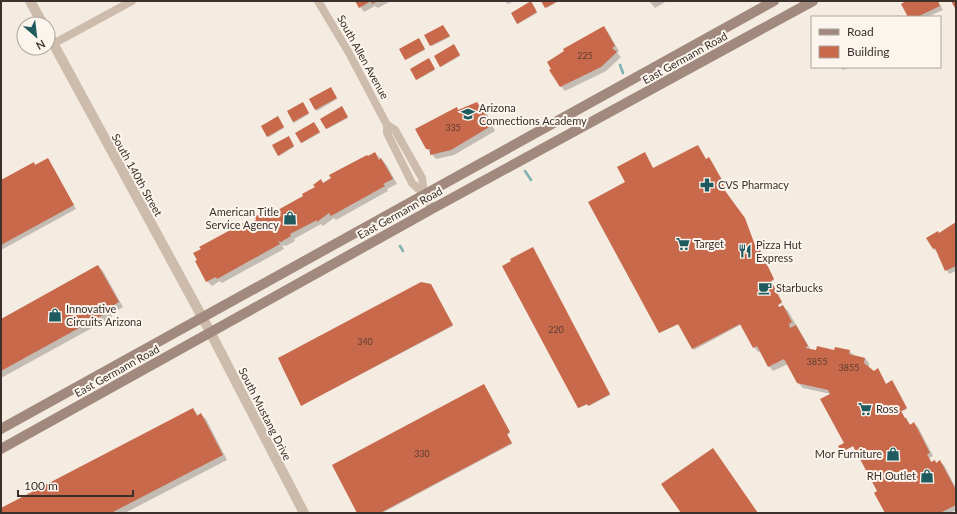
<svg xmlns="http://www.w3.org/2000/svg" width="957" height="514" viewBox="0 0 957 514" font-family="Lato,sans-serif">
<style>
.shadow{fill:#0003}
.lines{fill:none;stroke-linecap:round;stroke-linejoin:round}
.stream{stroke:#7fb0b2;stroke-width:2.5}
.building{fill:#c8694b}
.minor{stroke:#cdbbac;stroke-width:8}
.tertiary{stroke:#cdbbac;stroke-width:10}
.secondary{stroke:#a18a7d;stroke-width:10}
.labels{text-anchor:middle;stroke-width:4;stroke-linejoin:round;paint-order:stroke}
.number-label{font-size:9px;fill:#5e3e33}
.street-label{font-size:11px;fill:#3b302b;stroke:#fbf5ee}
.poi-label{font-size:11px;fill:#3b302b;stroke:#fbf5ee;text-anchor:start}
</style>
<rect width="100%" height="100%" fill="#f4ebe1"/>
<g class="shadow">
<polygon points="356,1 391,1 378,8 375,6 364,12"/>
<polygon points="505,1 514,1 508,4"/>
<polygon points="543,1 559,1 547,8"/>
<polygon points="649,1 667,1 655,8"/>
<polygon points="909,1 938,1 943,10 927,17 909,17"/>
<polygon points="531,3 537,13 518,24 517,23"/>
<polygon points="443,26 450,37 432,46 425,36"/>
<polygon points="604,27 608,32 619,51 617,53 621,57 606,71 565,91 558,83 551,70"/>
<polygon points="419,40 425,50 406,60"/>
<polygon points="455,46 460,56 441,67 441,66"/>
<polygon points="430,60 435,70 417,80 417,79"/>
<polygon points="840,67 849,67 843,70"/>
<polygon points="331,89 337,99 317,111 310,99"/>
<polygon points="477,103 487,114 495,131 454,155 436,159 427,149 457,109 459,111"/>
<polygon points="304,104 309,114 294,123 288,112"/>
<polygon points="342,108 348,118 327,129 326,129"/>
<polygon points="278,118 284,128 269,137 268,136"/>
<polygon points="314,124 320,133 302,143 301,143"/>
<polygon points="289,138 294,147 279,156 279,155"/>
<polygon points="375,153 386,164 397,184 387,189 388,191 336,220 334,218 323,226 321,224 294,239 295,241 286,246 282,245 284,249 222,283 220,281 212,286 207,281 196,261 246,222 249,225 257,221 263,214 265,215 275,210 277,212"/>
<polygon points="48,159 76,209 1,250 1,182 34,164 36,166"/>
<polygon points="710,159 726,188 723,189 745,220 756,249 755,250 756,252 761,252 774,280 771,282 782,303 777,306 780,308 783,306 788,311 811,350 849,351 855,356 865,358 869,363 869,368 886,385 893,382 907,409 901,412 905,419 911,425 914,424 918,427 933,456 929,458 932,463 934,461 937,464 940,462 944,465 956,488 956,510 950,513 886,513 878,492 854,446 842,451 845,444 831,394 803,388 798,383 788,364 773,371 769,366 761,351 758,352 754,347 742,324 694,350 679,324 659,333 653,169"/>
<polygon points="956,223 956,271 949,274 938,256 940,255 938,252 933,249 940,234"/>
<polygon points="533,249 610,395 589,406 588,404 579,408 504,266"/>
<polygon points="98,266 103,271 123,307 111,314 112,317 1,378 1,320"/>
<polygon points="431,286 453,326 302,405 282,367"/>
<polygon points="485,386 510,433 507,435 512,444 382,513 358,513"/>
<polygon points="193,409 199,416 201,415 206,419 227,460 125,513 1,513 1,510"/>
</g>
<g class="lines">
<g class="stream">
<polyline points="620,65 623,73"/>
<polyline points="525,171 531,180"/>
<polyline points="400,246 403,251"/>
</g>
</g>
<g class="building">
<polygon points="355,1 378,1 372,4 371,1 359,8"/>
<polygon points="531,1 537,12 517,24 511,13"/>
<polygon points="541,1 558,1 545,8"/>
<polygon points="906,1 938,1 940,6 917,17 908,17 901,4"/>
<polygon points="951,1 956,1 956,10"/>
<polygon points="443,25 450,36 430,46 424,35"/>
<polygon points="604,26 615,46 612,48 617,52 601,67 560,87 549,70 551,69 547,62 564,51 563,49"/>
<polygon points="419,38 425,49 405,60 399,49"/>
<polygon points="454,44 460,55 440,67 434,56"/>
<polygon points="429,58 435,69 416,80 410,69"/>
<polygon points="331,87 337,98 315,110 309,99"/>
<polygon points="303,102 309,113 293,122 287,111"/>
<polygon points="477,102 481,109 482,108 491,126 451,150 430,155 430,149 426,149 415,129 457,107 458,110"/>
<polygon points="342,106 348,117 326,129 320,119"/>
<polygon points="278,116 284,127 267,137 261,126"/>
<polygon points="314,122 320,132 301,143 295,133"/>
<polygon points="289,136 294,146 278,156 272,145"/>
<polygon points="698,145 706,159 709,157 726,187 723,188 745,218 756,248 755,249 756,251 760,250 774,279 771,281 782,302 778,305 779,307 783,305 792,322 789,324 790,328 796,325 808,346 805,348 816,350 817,346 834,350 835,347 850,350 849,354 865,358 864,363 874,371 878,368 886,384 892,380 907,408 901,411 905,418 906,418 910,425 914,422 930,453 927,454 931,462 935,460 936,463 940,460 956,490 956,505 940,513 885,513 874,493 877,491 853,446 842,452 838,446 844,443 820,399 830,394 828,390 797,383 784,359 768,367 757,346 753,348 740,324 692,349 678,324 659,333 588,202 625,182 617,167 645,152 653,168"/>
<polygon points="375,152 379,160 381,158 393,179 383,184 385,186 331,216 329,213 317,222 317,220 290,234 291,236 281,242 278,241 280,244 217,279 216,277 206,282 195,261 197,260 193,253 201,249 199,247 247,221 248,224 256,220 255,216 264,213 264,215 275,209 276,211 303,196 302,194 315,187 313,185 321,179 323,183 331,178 329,175 367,155 368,156"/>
<polygon points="48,158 74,205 1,245 1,180 34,162 35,165"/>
<polygon points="956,222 956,266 945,271 935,248 933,249 926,238 938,231 939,233"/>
<polygon points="533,247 610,394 588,406 587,404 578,408 502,266 511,261 510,259"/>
<polygon points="98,265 119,302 107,309 108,312 1,371 1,319"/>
<polygon points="421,282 431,284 453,325 301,406 278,358"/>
<polygon points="484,384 510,432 507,434 512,443 380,513 357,513 332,465"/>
<polygon points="193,408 197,416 201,413 223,455 111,513 1,513 1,508"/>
<polygon points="713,448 758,513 681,513 661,484"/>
</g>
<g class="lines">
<g class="minor">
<polyline points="318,1 349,53 387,125 395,130 422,178 424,194 432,209"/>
<polyline points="53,44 132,1"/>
<polyline points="387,125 387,133 412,183 424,194"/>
</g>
<g class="tertiary">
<polyline points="30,1 43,24"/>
<polyline points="48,34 207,326 304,513"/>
</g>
<g class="secondary">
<polyline points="1,429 774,1"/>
<polyline points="1,449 432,209 813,1"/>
</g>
</g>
<defs>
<g id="school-bare" transform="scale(1.08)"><path d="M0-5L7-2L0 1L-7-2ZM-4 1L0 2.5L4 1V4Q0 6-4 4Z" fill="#1f5a5e" stroke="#fbf5ee" stroke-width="2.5" paint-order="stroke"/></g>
<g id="pharmacy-bare" transform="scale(1.08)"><path d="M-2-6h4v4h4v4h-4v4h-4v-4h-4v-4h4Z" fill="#1f5a5e" stroke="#fbf5ee" stroke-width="2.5" paint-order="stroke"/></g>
<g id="shop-bare" transform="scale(1.08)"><path d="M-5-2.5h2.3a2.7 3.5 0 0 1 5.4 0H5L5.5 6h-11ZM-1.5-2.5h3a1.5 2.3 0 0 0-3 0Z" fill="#1f5a5e" stroke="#fbf5ee" stroke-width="2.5" paint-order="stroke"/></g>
<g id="supermarket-bare" transform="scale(1.08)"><path d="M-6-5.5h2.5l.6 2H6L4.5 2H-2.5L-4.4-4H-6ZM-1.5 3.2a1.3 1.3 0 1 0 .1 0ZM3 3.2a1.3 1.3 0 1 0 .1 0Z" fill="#1f5a5e" stroke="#fbf5ee" stroke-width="2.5" paint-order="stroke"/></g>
<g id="restaurant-bare" transform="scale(1.08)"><path d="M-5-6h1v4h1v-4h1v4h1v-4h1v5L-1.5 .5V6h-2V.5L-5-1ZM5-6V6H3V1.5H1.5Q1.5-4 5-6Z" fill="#1f5a5e" stroke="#fbf5ee" stroke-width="2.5" paint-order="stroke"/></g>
<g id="cafe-bare" transform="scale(1.08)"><path d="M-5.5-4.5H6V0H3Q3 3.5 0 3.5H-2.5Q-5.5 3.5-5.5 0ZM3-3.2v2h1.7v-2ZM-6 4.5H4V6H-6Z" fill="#1f5a5e" stroke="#fbf5ee" stroke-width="2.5" paint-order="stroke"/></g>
</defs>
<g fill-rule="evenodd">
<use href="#school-bare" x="468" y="114"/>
<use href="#pharmacy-bare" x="707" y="185"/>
<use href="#shop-bare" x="290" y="218"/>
<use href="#supermarket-bare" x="683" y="244"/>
<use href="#restaurant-bare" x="745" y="251"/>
<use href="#cafe-bare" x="765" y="288"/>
<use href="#shop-bare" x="55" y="315"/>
<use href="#supermarket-bare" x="865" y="409"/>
<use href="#shop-bare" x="893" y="454"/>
<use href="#shop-bare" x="927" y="476"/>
</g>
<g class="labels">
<g class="number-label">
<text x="585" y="59">225</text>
<text x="453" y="131">335</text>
<text x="556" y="333">220</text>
<text x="365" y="345">340</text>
<text x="817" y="365">3855</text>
<text x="849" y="371">3855</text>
<text x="422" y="457">330</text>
</g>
<g class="street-label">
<text transform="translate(363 57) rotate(61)" y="4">South Allen Avenue</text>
<text transform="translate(685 58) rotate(-29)" y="4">East Germann Road</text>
<text transform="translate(137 175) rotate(61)" y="4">South 140th Street</text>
<text transform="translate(400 213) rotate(-29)" y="4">East Germann Road</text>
<text transform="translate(117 371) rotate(-29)" y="4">East Germann Road</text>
<text transform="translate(265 414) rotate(63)" y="4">South Mustang Drive</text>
</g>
<g class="poi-label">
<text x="479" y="112">Arizona<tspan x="479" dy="13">Connections Academy</tspan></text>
<text x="718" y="189">CVS Pharmacy</text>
<text x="279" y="216" text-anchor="end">American Title<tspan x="279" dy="13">Service Agency</tspan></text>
<text x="694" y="248">Target</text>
<text x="756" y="249">Pizza Hut<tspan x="756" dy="13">Express</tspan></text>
<text x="776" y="292">Starbucks</text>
<text x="66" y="313">Innovative<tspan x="66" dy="13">Circuits Arizona</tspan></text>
<text x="876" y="413">Ross</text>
<text x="882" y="458" text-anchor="end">Mor Furniture</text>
<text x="916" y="480" text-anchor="end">RH Outlet</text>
</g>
</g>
<rect width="957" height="514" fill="none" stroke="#3b302b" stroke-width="4"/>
<rect x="811" y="16" width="130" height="52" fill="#fbf5ee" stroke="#aea6a0"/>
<rect x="819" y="29" width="20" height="6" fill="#a18a7d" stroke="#aea6a0"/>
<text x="847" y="36" font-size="12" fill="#3b302b">Road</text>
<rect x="819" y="46" width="20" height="12" fill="#c8694b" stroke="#aea6a0"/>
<text x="847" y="56" font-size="12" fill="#3b302b">Building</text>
<g transform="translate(36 36) rotate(152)"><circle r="19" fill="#fbf5ee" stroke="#aea6a0"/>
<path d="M0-3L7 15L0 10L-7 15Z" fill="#1f5a5e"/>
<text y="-6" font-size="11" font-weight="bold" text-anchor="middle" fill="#3b302b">N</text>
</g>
<path d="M18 490v6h115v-6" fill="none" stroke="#3b302b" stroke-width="2"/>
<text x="24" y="490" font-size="12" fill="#3b302b" stroke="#fbf5ee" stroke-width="3" paint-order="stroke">100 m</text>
</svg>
